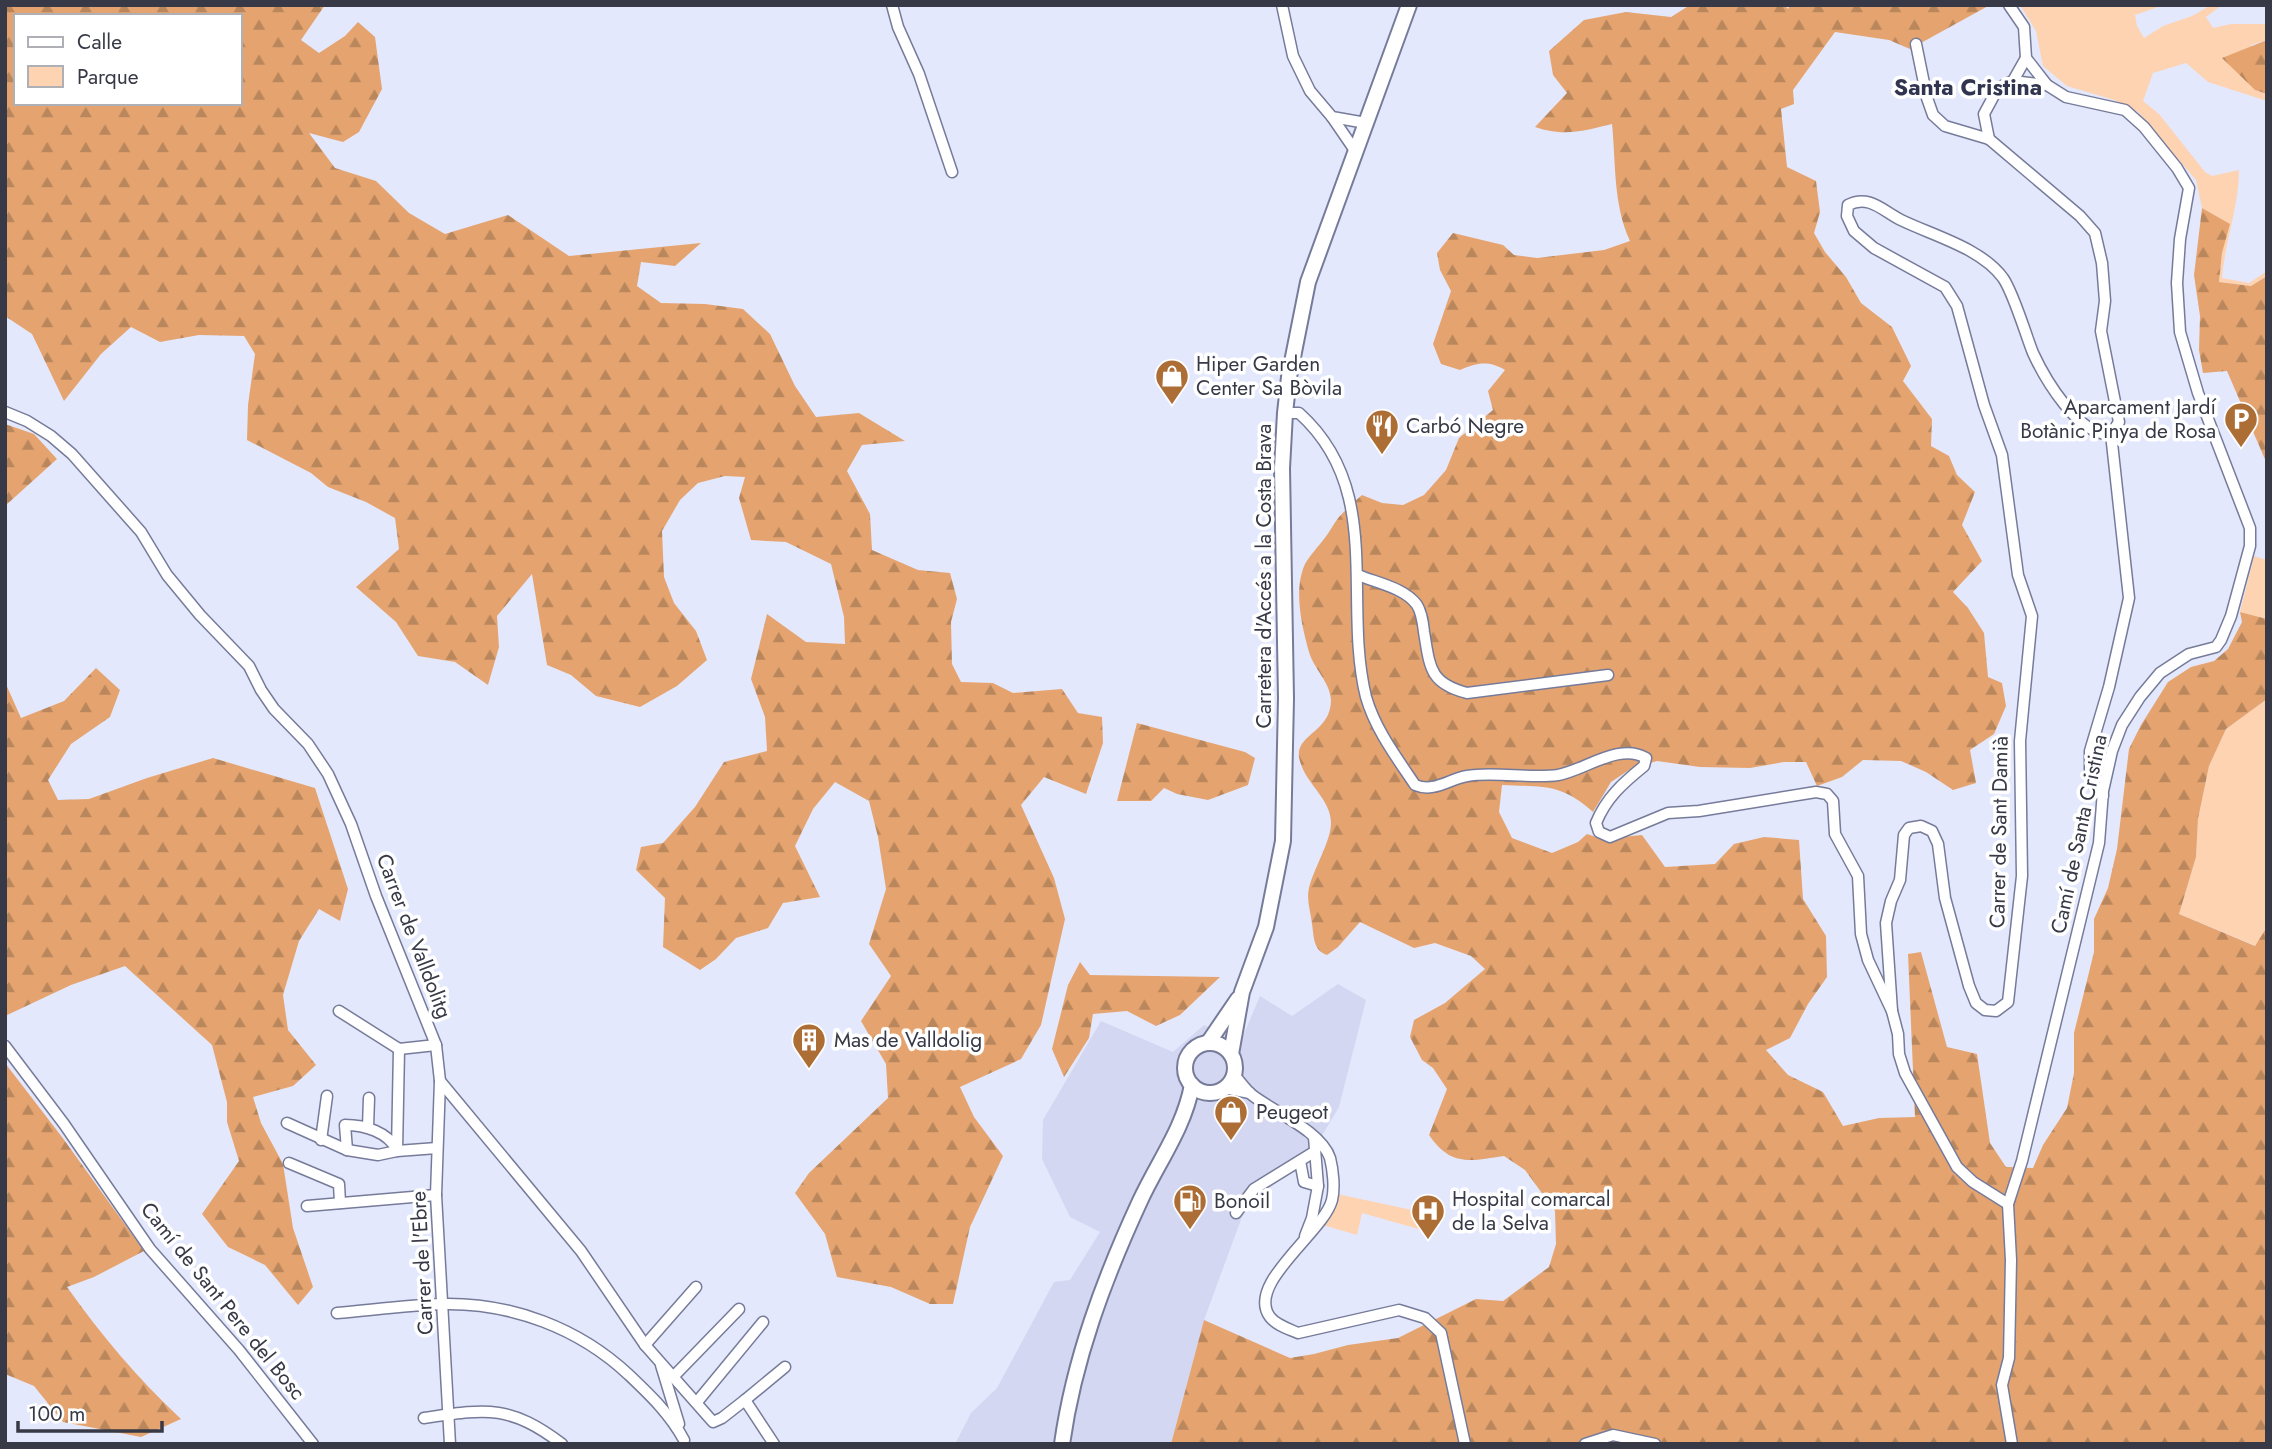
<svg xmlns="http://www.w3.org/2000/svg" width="2272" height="1449" viewBox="0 0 2272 1449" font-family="Jost,sans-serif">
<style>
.built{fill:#d3d7f1}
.green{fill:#fdd3b2}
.forest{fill:url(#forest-firs);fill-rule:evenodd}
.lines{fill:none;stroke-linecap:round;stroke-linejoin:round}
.minor-casing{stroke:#767b9a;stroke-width:13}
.secondary-casing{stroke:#767b9a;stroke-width:18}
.minor{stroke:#fff;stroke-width:10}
.secondary{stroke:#fff;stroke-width:14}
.labels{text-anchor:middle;stroke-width:7;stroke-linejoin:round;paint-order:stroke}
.poi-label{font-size:21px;fill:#373946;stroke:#fff;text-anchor:start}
.street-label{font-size:21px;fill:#373946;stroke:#fff}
.neighbourhood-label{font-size:23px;font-weight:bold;fill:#30344f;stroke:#fff}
</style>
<defs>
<pattern id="forest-firs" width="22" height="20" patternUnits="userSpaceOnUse" patternTransform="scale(1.75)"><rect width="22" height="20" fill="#e5a46f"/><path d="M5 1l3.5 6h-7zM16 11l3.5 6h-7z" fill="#ba875d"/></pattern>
</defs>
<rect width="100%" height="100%" fill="#e4e8fd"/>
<polygon class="built" points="1338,984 1366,1000 1339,1107 1323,1134 1281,1179 1246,1206 1204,1320 1171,1444 955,1444 971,1413 997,1388 1054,1282 1070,1280 1100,1232 1070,1217 1042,1159 1043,1120 1101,1021 1173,1052 1204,1025 1241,1041 1260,996 1292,1016"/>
<g class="green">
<path d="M2020 5H2164L2135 15 2137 26 2144 38 2163 26 2192 16 2211 5H2222L2206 17 2213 28 2231 24H2267V40L2251 45 2255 90 2267 94V101L2208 82 2186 63 2153 73 2143 101 2159 114 2205 172 2212 176 2239 170C2239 207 2225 241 2222 278L2249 283 2267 271V276L2251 286 2219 282 2222 253 2229 224 2202 208 2196 180 2138 112 2114 100 2067 86 2043 66 2036 31Z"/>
<polygon points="2254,556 2267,560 2267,619 2240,612"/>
<polygon points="2267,699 2267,927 2256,946 2179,914 2196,857 2198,819 2209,766 2226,729"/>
<polygon points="1337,1194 1426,1213 1422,1230 1362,1213 1357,1235 1323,1225 1336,1202"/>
</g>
<g class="forest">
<path d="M5 5H325L301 40 319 53 345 36 358 22 375 37 382 89 359 132 343 142 309 133 335 168 376 181 409 213 445 234 508 215 569 256 701 243 675 266 641 262 637 286 661 303 705 304 743 309 770 334 795 386 816 417 859 413 905 441 862 445 847 471 870 514 872 550 918 570 950 573 957 599 951 622 952 664 961 682 993 683 1013 693 1062 689 1078 713 1102 717 1103 743 1086 794 1044 777 1021 805 1054 878 1065 919 1041 1025 1021 1059 960 1087 974 1117 1003 1156 970 1227 953 1304H930L891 1287 837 1277 825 1234 795 1193 809 1173 888 1098 886 1064 861 1021 891 976 869 944 886 889 878 837 869 801 835 782 813 809 795 846 820 897 783 903 768 928 736 938 716 959 700 970 663 947 665 898 636 870 641 847 663 843 695 807 724 762 767 751 765 717 751 679 767 614 806 642 845 644 844 617 831 564 786 542 751 540 739 498 745 477 725 476 698 483 680 500 662 531 664 577 674 603 696 631 707 660 677 686 640 707 596 696 571 675 547 665 532 574 497 616 499 647 488 685 455 662 418 656 396 622 356 587 399 549 395 518 366 502 328 487 311 473 247 440 248 405 255 354 244 336 199 335 160 342 131 327 101 354 64 401 32 334 5 316ZM16 16H240V103H16Z"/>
<path d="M1690 5H1784L1788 9 1790 5H1990L1910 49 1889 40 1835 32 1793 90 1794 104 1781 109 1787 167 1816 181 1820 212 1814 233 1825 252 1846 277 1861 303 1892 327 1911 366 1903 381 1932 419 1931 446 1949 456 1957 475 1975 492 1962 525 1982 561 1953 592 1968 608 1984 633 1988 677 2002 683 2006 706 1994 734 1970 750 1976 783 1953 790 1926 772 1901 761 1863 760 1842 777 1817 786 1806 762H1784L1750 768 1700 767 1657 761 1632 768 1611 782 1593 812C1561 783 1543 787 1502 785L1499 812 1512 838 1552 853 1578 842 1587 834 1602 839 1642 835 1665 867 1715 864 1734 844 1764 837 1799 840 1803 899 1826 936 1827 977 1808 1004 1790 1038 1766 1050 1788 1075 1823 1092 1843 1126 1879 1118 1915 1117 1908 954 1921 952 1947 1047 1977 1054 1990 1143 2006 1167 2033 1168 2043 1145 2067 1108 2074 1073V1033L2094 952V919L2108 888 2117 849 2129 749 2141 725 2168 682 2191 667 2214 661 2228 649 2242 622 2240 612 2267 619V699L2226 729 2209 766 2198 819 2196 857 2179 914 2255 946 2267 927V1444H1171L1204 1320 1290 1358 1314 1354 1348 1345 1398 1338 1476 1299 1503 1301 1549 1267 1556 1244 1555 1211 1525 1170 1504 1156C1470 1161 1451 1167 1429 1135L1447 1089 1433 1068 1422 1060 1410 1037 1414 1020 1445 1003 1485 969 1471 956 1435 943 1414 948 1360 922 1338 947 1327 955C1313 950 1314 937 1312 924 1311 912 1306 900 1309 888 1314 868 1331 841 1331 823 1331 798 1303 782 1299 757 1296 734 1331 732 1331 700 1330 682 1314 669 1309 652 1302 627 1293 590 1305 564 1310 555 1318 547 1324 539 1330 532 1333 524 1339 517 1346 509 1354 502 1362 495L1382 503 1403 505 1424 495 1446 470 1459 438 1493 410 1488 391 1505 370C1488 360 1477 363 1460 370L1441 364 1433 344 1451 291 1440 270 1437 253 1453 233 1503 245 1514 255 1537 258 1604 250 1630 241C1613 204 1616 164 1612 124 1584 131 1564 137 1535 127L1567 93 1553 75 1549 51 1584 20 1626 12 1671 17Z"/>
<polygon points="2267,40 2267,94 2255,90 2222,58"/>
<polygon points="2202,208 2230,224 2222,253 2219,282 2251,286 2267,276 2267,464 2227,371 2203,373 2199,350 2200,316 2194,275"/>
<polygon points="5,424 34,434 57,459 5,506"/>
<polygon points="96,668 120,690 110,717 71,744 48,780 58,800 89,799 147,778 213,758 315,788 348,889 340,921 319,909 299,941 283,995 288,1030 316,1065 293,1086 253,1097 261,1123 283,1164 293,1228 313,1287 298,1305 265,1265 228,1247 202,1214 239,1161 227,1122 227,1102 212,1045 125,966 71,985 5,1016 5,682 21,718 64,701"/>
<polygon points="1137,723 1245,752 1255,758 1248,785 1208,800 1177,794 1164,788 1151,801 1117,801"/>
<polygon points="1080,962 1090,975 1220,977 1180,1015 1156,1026 1127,1011 1093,1014 1089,1038 1064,1077 1052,1049 1068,985"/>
<path d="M5 1063 62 1137 144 1251 94 1277 67 1287C101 1335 138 1379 181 1419L141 1437 63 1422 34 1386 5 1374Z"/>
</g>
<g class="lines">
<g class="minor-casing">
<g id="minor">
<polyline points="892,5 898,27 919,74 952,172"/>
<polyline points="1282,5 1293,56 1310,91 1332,117 1366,123"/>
<polyline points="2009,5 2024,27 2026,58 2047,85 2066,97 2125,110 2144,127 2177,168 2189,188 2180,239 2177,283 2180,332 2198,393 2250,528 2250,546 2231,616 2221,640 2216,647 2189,654 2160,673 2140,697 2122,725 2112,751 2103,791 2099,843 2022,1161 2008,1204 2011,1260 2009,1358 2002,1385 2012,1444"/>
<polyline points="1916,44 1927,98 1933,115 1945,126 1989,139 2080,216 2095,233 2102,263 2105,301 2101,331 2119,422 2111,434 2129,598 2109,687 2090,751 2090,771 2095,788 2103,796"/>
<polyline points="2013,81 2047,85"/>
<polyline points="1332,117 1356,152"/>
<polyline points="1989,139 1984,114 1998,88 2013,81 2026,58"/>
<polyline points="5,412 27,421 51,436 72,454 141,532 167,575 200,615 249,666 261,690 274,709 308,744 328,774 351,824 376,896 436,1045 440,1081 581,1251 645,1345 713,1422 722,1418 745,1400 774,1444"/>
<path d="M1285 413H1299C1385 490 1342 600 1366 697 1375 729 1397 758 1415 785 1434 793 1449 779 1467 776 1493 771 1530 779 1558 775 1585 770 1620 742 1646 758L1644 766C1623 783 1606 798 1596 823L1599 832 1610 837 1668 813 1699 811 1816 792 1827 794 1833 801 1835 834 1858 876 1861 934 1868 960 1892 1011 1898 1034 1899 1054 1905 1073 1957 1167 1973 1182 2008 1204"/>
<path d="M1358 575C1377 583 1405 588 1417 605 1422 613 1423 623 1424 632 1430 667 1429 683 1467 693L1608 675"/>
<polyline points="339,1011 399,1049 436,1045"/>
<path d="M1892 1011 1886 923 1891 901 1900 880 1904 835 1909 828 1921 826 1932 831 1938 844 1945 898 1969 986 1976 1003 1985 1010 1996 1011 2008 1002 2022 876 2020 741 2032 616 2018 575 2002 455 1984 405 1957 306 1945 287 1874 248 1854 231 1847 216 1848 205C1869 194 1883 211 1901 220 1934 236 1981 248 2003 278 2014 294 2025 333 2033 353 2045 379 2079 437 2111 434"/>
<polyline points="5,1046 64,1124 150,1249 239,1350 313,1444"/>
<path d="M1234 1075C1240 1081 1245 1089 1252 1095 1274 1112 1321 1131 1330 1158 1333 1170 1335 1188 1332 1200 1324 1232 1245 1284 1270 1317 1276 1325 1289 1329 1298 1333L1399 1310 1425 1318 1441 1333 1465 1444"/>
<polyline points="440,1081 436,1195 450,1444"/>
<polyline points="1224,1088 1250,1093"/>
<polyline points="287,1123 347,1150 378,1155 397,1151 437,1148"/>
<polyline points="368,1127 369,1098"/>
<polyline points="321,1140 327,1096"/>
<path d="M347 1150 345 1125C365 1125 388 1132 397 1150"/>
<polyline points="397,1151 399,1049"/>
<polyline points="1300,1161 1304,1182 1318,1186"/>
<polyline points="289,1163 339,1184 340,1203"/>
<polyline points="307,1206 436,1195"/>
<polyline points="1236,1213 1254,1189 1314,1152"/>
<polyline points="1305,1236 1312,1218 1318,1186 1314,1137"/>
<path d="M337 1313C372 1310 408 1305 444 1304 512 1303 579 1328 629 1375 650 1395 670 1414 684 1440"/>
<polyline points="645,1345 696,1287"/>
<polyline points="661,1365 679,1424"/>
<polyline points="674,1376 739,1309"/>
<polyline points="745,1400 785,1367"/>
<polyline points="697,1402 763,1322"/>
<path d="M424 1418C486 1409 509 1404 562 1444"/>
<polyline points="1585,1444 1613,1435 1655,1444"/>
</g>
</g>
<g class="secondary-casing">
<g id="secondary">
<polyline points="1208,1043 1238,999"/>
<circle cx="1210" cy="1068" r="25"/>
<polyline points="1231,1054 1242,992 1266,927 1283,841 1286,698 1282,468 1285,413 1289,377 1308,282 1409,5"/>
<path d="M1062 1444C1074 1359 1104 1279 1140 1201 1158 1162 1184 1128 1192 1085"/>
</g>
</g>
<use href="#minor" class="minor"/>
<use href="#secondary" class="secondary"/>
</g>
<defs>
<g id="shop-pin" transform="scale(1.75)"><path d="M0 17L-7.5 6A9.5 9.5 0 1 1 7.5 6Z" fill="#ad6e36" stroke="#fff"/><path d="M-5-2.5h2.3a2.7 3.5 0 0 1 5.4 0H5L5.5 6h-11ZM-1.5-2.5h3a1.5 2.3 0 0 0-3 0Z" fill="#fff"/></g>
<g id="parking-pin" transform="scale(1.75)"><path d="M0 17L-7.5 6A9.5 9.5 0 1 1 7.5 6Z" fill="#ad6e36" stroke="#fff"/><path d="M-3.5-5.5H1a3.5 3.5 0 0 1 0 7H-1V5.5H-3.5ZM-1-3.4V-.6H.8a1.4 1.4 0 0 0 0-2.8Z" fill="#fff"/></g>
<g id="restaurant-pin" transform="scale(1.75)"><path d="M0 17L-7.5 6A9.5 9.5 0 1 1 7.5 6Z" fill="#ad6e36" stroke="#fff"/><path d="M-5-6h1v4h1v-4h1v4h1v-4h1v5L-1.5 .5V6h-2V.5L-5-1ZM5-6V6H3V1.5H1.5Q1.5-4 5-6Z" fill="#fff"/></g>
<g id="building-pin" transform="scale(1.75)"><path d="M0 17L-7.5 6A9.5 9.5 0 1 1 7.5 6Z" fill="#ad6e36" stroke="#fff"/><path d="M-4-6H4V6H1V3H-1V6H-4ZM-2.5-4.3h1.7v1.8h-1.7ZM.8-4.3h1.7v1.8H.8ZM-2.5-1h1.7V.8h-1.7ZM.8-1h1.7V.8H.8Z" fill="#fff"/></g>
<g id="fuel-pin" transform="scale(1.75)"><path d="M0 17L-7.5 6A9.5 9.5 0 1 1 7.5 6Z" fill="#ad6e36" stroke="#fff"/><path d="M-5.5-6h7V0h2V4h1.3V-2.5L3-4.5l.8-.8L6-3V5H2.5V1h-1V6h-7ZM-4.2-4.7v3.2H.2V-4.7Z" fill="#fff"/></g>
<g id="hospital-pin" transform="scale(1.75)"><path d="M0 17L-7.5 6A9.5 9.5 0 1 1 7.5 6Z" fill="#ad6e36" stroke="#fff"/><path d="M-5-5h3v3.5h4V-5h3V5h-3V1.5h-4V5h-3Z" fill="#fff"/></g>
</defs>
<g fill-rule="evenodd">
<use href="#shop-pin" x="1172" y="376"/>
<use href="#parking-pin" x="2241" y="419"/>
<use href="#restaurant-pin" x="1382" y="426"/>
<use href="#building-pin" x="809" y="1040"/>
<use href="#shop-pin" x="1231" y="1112"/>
<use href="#fuel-pin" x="1190" y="1201"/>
<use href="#hospital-pin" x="1428" y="1211"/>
</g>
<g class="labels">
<g class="poi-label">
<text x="1196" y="371">Hiper Garden<tspan x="1196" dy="24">Center Sa Bòvila</tspan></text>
<text x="2216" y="414" text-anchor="end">Aparcament Jardí<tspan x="2216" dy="24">Botànic Pinya de Rosa</tspan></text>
<text x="1406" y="433">Carbó Negre</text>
<text x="834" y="1047">Mas de Valldolig</text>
<text x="1256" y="1119">Peugeot</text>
<text x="1452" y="1206">Hospital comarcal<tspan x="1452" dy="24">de la Selva</tspan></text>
<text x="1214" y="1208">Bonoil</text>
</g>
<g class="street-label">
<text transform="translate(1264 576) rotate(-90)" y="7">Carretera d'Accés a la Costa Brava</text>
<text transform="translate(1999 832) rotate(-89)" y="7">Carrer de Sant Damià</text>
<text transform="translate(2079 834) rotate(-78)" y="7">Camí de Santa Cristina</text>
<text transform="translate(414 936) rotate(69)" y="7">Carrer de Valldolitg</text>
<text transform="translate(422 1263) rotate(-93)" y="7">Carrer de l'Ebre</text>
<text transform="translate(223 1301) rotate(51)" y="7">Camí de Sant Pere del Bosc</text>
</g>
<g class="neighbourhood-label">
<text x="1968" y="95">Santa Cristina</text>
</g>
</g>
<rect width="2272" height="1449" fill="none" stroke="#373946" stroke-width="14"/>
<rect x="14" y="14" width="228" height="91" fill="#ffffff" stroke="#afb0b5" stroke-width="2"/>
<rect x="28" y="37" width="35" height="10" fill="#ffffff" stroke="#afb0b5" stroke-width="2"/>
<text x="77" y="49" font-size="21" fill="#373946">Calle</text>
<rect x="28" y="66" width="35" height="21" fill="#fdd3b2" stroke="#afb0b5" stroke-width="2"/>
<text x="77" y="84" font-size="21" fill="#373946">Parque</text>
<path d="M18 1421v10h144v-10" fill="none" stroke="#373946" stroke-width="3.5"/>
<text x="28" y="1421" font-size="21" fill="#373946" stroke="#ffffff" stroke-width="5" paint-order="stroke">100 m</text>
</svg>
